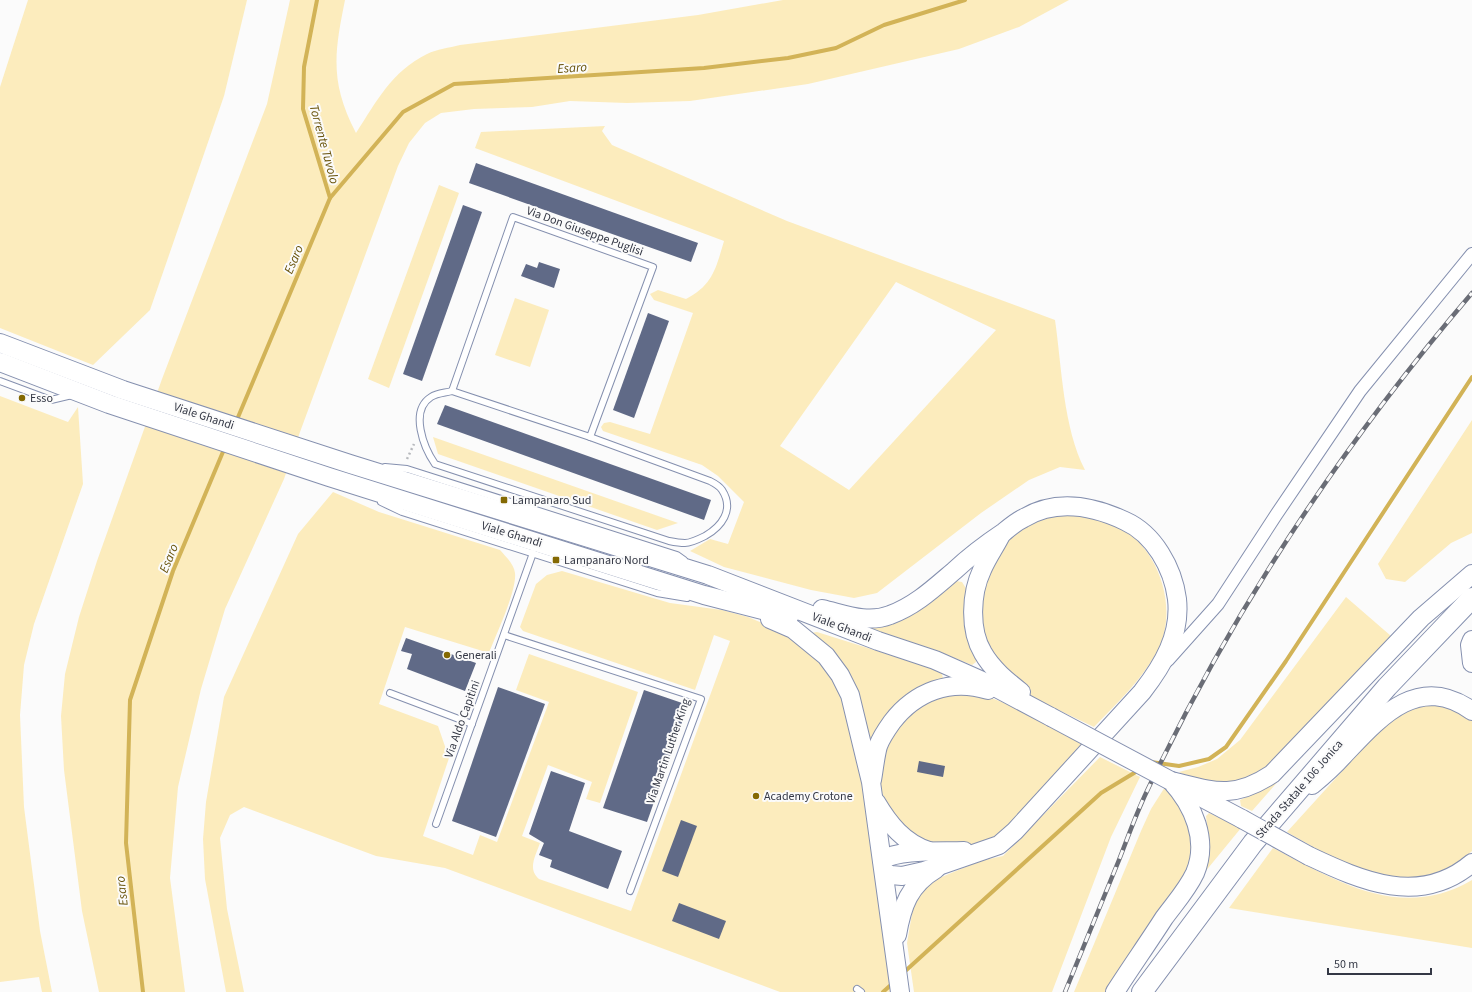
<svg xmlns="http://www.w3.org/2000/svg" width="1472" height="992" viewBox="0 0 1472 992" font-family="'Source Sans 3',sans-serif">
<style>
.green{fill:#fcecbd;fill-rule:evenodd}
.lines{fill:none;stroke-linecap:round;stroke-linejoin:round}
.stream{stroke:#d2b357;stroke-width:4}
.building{fill:#606a87}
.lane-casing{stroke:#8590af;stroke-width:8}
.street-casing{stroke:#8590af;stroke-width:14}
.secondary-casing{stroke:#8590af;stroke-width:20}
.primary-casing{stroke:#8590af;stroke-width:22}
.path{stroke:#b7b9bd;stroke-width:2.5;stroke-dasharray:2 3;stroke-linecap:butt}
.lane{stroke:#fff;stroke-width:6}
.street{stroke:#fff;stroke-width:12}
.secondary{stroke:#fff;stroke-width:18}
.primary{stroke:#fff;stroke-width:20}
.rail-casing{stroke:#6a6d76;stroke-width:4.5}
.rail{stroke:#fbfbfb;stroke-width:3;stroke-dasharray:9;stroke-linecap:butt}
.secondary-bridge-casing{stroke:#8590af;stroke-width:20;stroke-linecap:butt}
.secondary-bridge{stroke:#fff;stroke-width:18}
.poi-dot{fill:#846903;stroke:#fbfbfb;stroke-width:1.5}
.labels{text-anchor:middle;stroke-width:4;stroke-linejoin:round;paint-order:stroke}
.street-label{font-size:12px;fill:#343845;stroke:#fbfbfb}
.poi-label{font-size:12px;fill:#343845;stroke:#fbfbfb;text-anchor:start}
.water-label{font-size:13px;font-style:italic;fill:#68530a;stroke:#fbfbfb}
</style>
<rect width="100%" height="100%" fill="#fbfbfb"/>
<g class="green">
<polygon points="28,0 247,0 224,96 150,310 93,365 0,328 0,87"/>
<path d="M290 0H345C334 54 330 83 356 133 377 101 391 72 427 54 437 49 449 48 460 45L698 15 783 0H1069L1019 27 959 49 808 84 690 101 627 103 570 101 532 107 474 109 441 113 425 123 409 143 398 166 300 432 284 479 225 609 201 689 178 787 170 878 185 992H99L82 911 64 770 61 716 65 674 79 617 97 561 162 379 267 104Z"/>
<path d="M605 126 602 131 612 145 787 221 1055 320C1062 368 1063 427 1085 470L1060 467 1029 480 981 513 877 593 854 598 811 590 724 567 690 551 710 539 728 544 744 502 718 476 702 465 603 431 601 427 604 423 610 422 650 434 693 313 654 300 650 294 658 290 686 299C713 285 716 268 724 241L475 148 481 132ZM896 282 996 330 849 490 780 446Z"/>
<polygon points="439,185 459,193 389,388 368,379"/>
<polygon points="515,298 549,310 530,367 495,355"/>
<polygon points="0,396 68,422 78,407 83,484 34,624 24,665 20,715 24,807 40,931 52,992 42,992 39,977 0,982"/>
<polygon points="1472,420 1472,533 1451,543 1405,582 1386,579 1378,564"/>
<polygon points="433,437 678,523 657,530 438,454"/>
<path d="M333 492 379 512 500 550C506 557 514 564 515 573 517 591 496 634 489 653L405 627 379 704 438 726 449 758 423 836 473 855 480 835 497 842 549 702 516 690 529 654 638 692 600 803 586 799 592 782 548 765 522 836 540 843C536 855 527 869 539 879L631 911 730 641 714 635 695 690 523 631 520 627 536 584 547 575 562 571 670 603 722 610 748 617 795 637 814 653 840 690 858 749 894 992H780L445 868 376 856 244 807 230 815 220 838 227 909 244 992H226L205 879 203 839 206 802 224 697 298 534Z"/>
<path d="M1067 513C1083 515 1098 517 1112 523 1157 542 1180 606 1158 650 1142 680 1117 703 1094 727L1042 702 1021 690 991 659 976 602 997 548 1030 522 1048 516Z"/>
<polygon points="956,581 962,582 967,590 976,662 972,665 937,651 858,626"/>
<polygon points="1346,597 1391,636 1298,738 1269,766 1250,777 1223,785 1196,781 1179,772 1198,767 1217,759 1240,740"/>
<polygon points="817,632 941,671 943,678 901,699 886,717 869,746 811,633"/>
<path d="M979 694C1016 705 1051 726 1085 746L1008 829 995 839 975 845 955 847 924 841 910 832 887 806 881 790V764L886 742 898 722 936 696Z"/>
<path d="M1432 701 1472 718V851C1411 908 1346 866 1287 832L1384 725 1408 708Z"/>
<polygon points="1100,757 1140,777 1111,837 1052,992 914,992 907,943 913,908 922,891 932,881 980,861 1003,856"/>
<polygon points="1288,770 1252,811 1241,806 1240,800 1266,788"/>
<polygon points="1165,787 1185,810 1193,841 1189,865 1179,885 1107,992 1074,992 1141,831 1151,809"/>
<path d="M1209 813 1241 828 1200 878C1209 853 1209 843 1206 816Z"/>
<path d="M1273 848C1337 881 1401 922 1472 880V948L1229 908Z"/>
</g>
<g class="lines">
<g class="stream">
<polyline points="317,0 304,67 303,109 330,198"/>
<polyline points="236,422 330,198 403,112 454,84 704,68 788,58 836,48 884,25 965,0"/>
<polyline points="1151,762 1179,766 1209,759 1226,747 1286,661 1472,377"/>
<polyline points="902,974 1101,793 1139,770"/>
<polyline points="143,992 126,843 130,700 173,571 225,447"/>
<polyline points="883,992 893,983"/>
</g>
</g>
<g class="building">
<polygon points="476,163 698,243 691,262 469,183"/>
<polygon points="463,205 482,212 422,381 403,374"/>
<polygon points="539,262 560,269 554,288 521,276 526,264 537,268"/>
<polygon points="648,313 669,321 634,418 613,410"/>
<polygon points="445,405 711,500 704,520 437,424"/>
<polygon points="406,638 476,663 465,691 407,669 412,654 401,651"/>
<polygon points="498,687 545,704 496,837 452,821"/>
<polygon points="644,690 688,705 647,822 603,808"/>
<polygon points="919,761 945,766 943,777 917,772"/>
<polygon points="551,771 585,783 569,831 622,851 608,889 550,867 552,860 539,855 544,843 529,834"/>
<polygon points="681,820 697,826 678,877 662,871"/>
<polygon points="679,903 726,921 719,939 672,921"/>
</g>
<g class="lines">
<g class="lane-casing">
<g id="lane">
<polyline points="0,381 51,400 72,395"/>
<path d="M452 391 590 437 710 481C714 483 720 487 722 490 735 510 721 527 705 536 699 539 691 543 685 543 680 543 674 542 669 541L435 464C424 448 409 411 431 397 437 393 445 393 452 391Z"/>
<polyline points="452,391 513,217 653,267 590,437"/>
<polyline points="385,467 407,469 677,555 684,560"/>
<polyline points="381,502 402,512 657,593 687,598"/>
<polyline points="504,635 701,699 630,891"/>
<polyline points="390,693 472,724"/>
<polyline points="436,824 533,553"/>
<polyline points="857,989 861,992"/>
</g>
</g>
<g class="street-casing">
<polyline id="street" points="1168,660 1218,604 1276,515 1360,391 1472,254"/>
</g>
<g class="secondary-casing">
<g id="secondary">
<polyline points="0,343 123,390 350,464 708,575 878,641 935,660 989,684 1051,717"/>
<polyline points="0,362 109,404 329,477 704,595 789,617"/>
<path d="M1001 535C995 547 987 558 982 570 971 593 969 630 983 653 992 669 1007 681 1021 692"/>
<path d="M822 609C844 614 867 624 890 615 915 606 934 588 954 571 970 556 986 544 1004 532 1010 527 1017 521 1024 518 1056 499 1093 506 1125 521 1154 534 1173 568 1177 599 1181 635 1163 665 1142 692L1015 831 999 845 924 871 902 876 891 875 884 872"/>
<polyline points="770,619 793,629 826,656 840,675 850,695 871,782 900,992"/>
<polyline points="1472,640 1470,645 1472,663"/>
<path d="M872 780C874 769 875 757 878 746 881 738 887 729 892 722 915 692 950 678 988 690"/>
<path d="M1171 781C1213 791 1233 800 1272 774L1421 618 1472 574"/>
<path d="M1312 785C1323 776 1334 766 1343 756 1379 718 1418 672 1472 711"/>
<polyline points="1193,793 1242,819"/>
<path d="M876 802C889 824 904 843 929 851"/>
<path d="M1309 856C1362 881 1420 907 1472 863"/>
<path d="M882 860C899 849 942 852 964 851"/>
<path d="M897 935C902 906 909 885 936 869"/>
<path d="M1115 992C1131 967 1148 943 1164 918 1175 903 1187 890 1195 873 1209 840 1193 805 1171 781"/>
</g>
</g>
<g class="primary-casing">
<polyline id="primary" points="1142,992 1253,843 1387,687 1472,598"/>
</g>
<polyline class="path" points="407,459 414,444"/>
<use href="#lane" class="lane"/>
<use href="#street" class="street"/>
<use href="#secondary" class="secondary"/>
<use href="#primary" class="primary"/>
<g class="rail-casing">
<path id="rail" d="M1065 992C1083 948 1101 904 1119 860 1128 837 1136 814 1147 791 1232 611 1342 445 1472 293"/>
</g>
<use href="#rail" class="rail"/>
<g class="secondary-bridge-casing">
<g id="secondary-bridge">
<polyline points="1051,717 1171,781"/>
<polyline points="1242,819 1309,856"/>
</g>
</g>
<use href="#secondary-bridge" class="secondary-bridge"/>
</g>
<g class="poi-dot">
<circle cx="22" cy="398" r="4"/>
<rect x="500" y="496" width="8" height="8" rx="2"/>
<rect x="552" y="556" width="8" height="8" rx="2"/>
<circle cx="447" cy="655" r="4"/>
<circle cx="756" cy="796" r="4"/>
</g>
<g class="labels">
<g class="street-label">
<text transform="translate(585 231) rotate(20)" y="4">Via Don Giuseppe Puglisi</text>
<text transform="translate(204 416) rotate(18)" y="4">Viale Ghandi</text>
<text transform="translate(512 534) rotate(17)" y="4">Viale Ghandi</text>
<text transform="translate(842 627) rotate(21)" y="4">Viale Ghandi</text>
<text transform="translate(462 719) rotate(-70)" y="4">Via Aldo Capitini</text>
<text transform="translate(668 751) rotate(-71)" y="4">Via Martin Luther King</text>
<text transform="translate(1299 789) rotate(-49)" y="4">Strada Statale 106 Jonica</text>
</g>
<g class="poi-label">
<text x="30" y="402">Esso</text>
<text x="512" y="504">Lampanaro Sud</text>
<text x="564" y="564">Lampanaro Nord</text>
<text x="455" y="659">Generali</text>
<text x="764" y="800">Academy Crotone</text>
</g>
<g class="water-label">
<text transform="translate(572 67) rotate(-4)" y="5">Esaro</text>
<text transform="translate(325 144) rotate(75)" y="5">Torrente Tuvolo</text>
<text transform="translate(293 259) rotate(-67)" y="5">Esaro</text>
<text transform="translate(168 558) rotate(-68)" y="5">Esaro</text>
<text transform="translate(121 891) rotate(-97)" y="5">Esaro</text>
</g>
</g>
<path d="M1328 968v6h103v-6" fill="none" stroke="#343845" stroke-width="2"/>
<text x="1334" y="968" font-size="12" fill="#343845" stroke="#fbfbfb" stroke-width="3" paint-order="stroke">50 m</text>
</svg>
